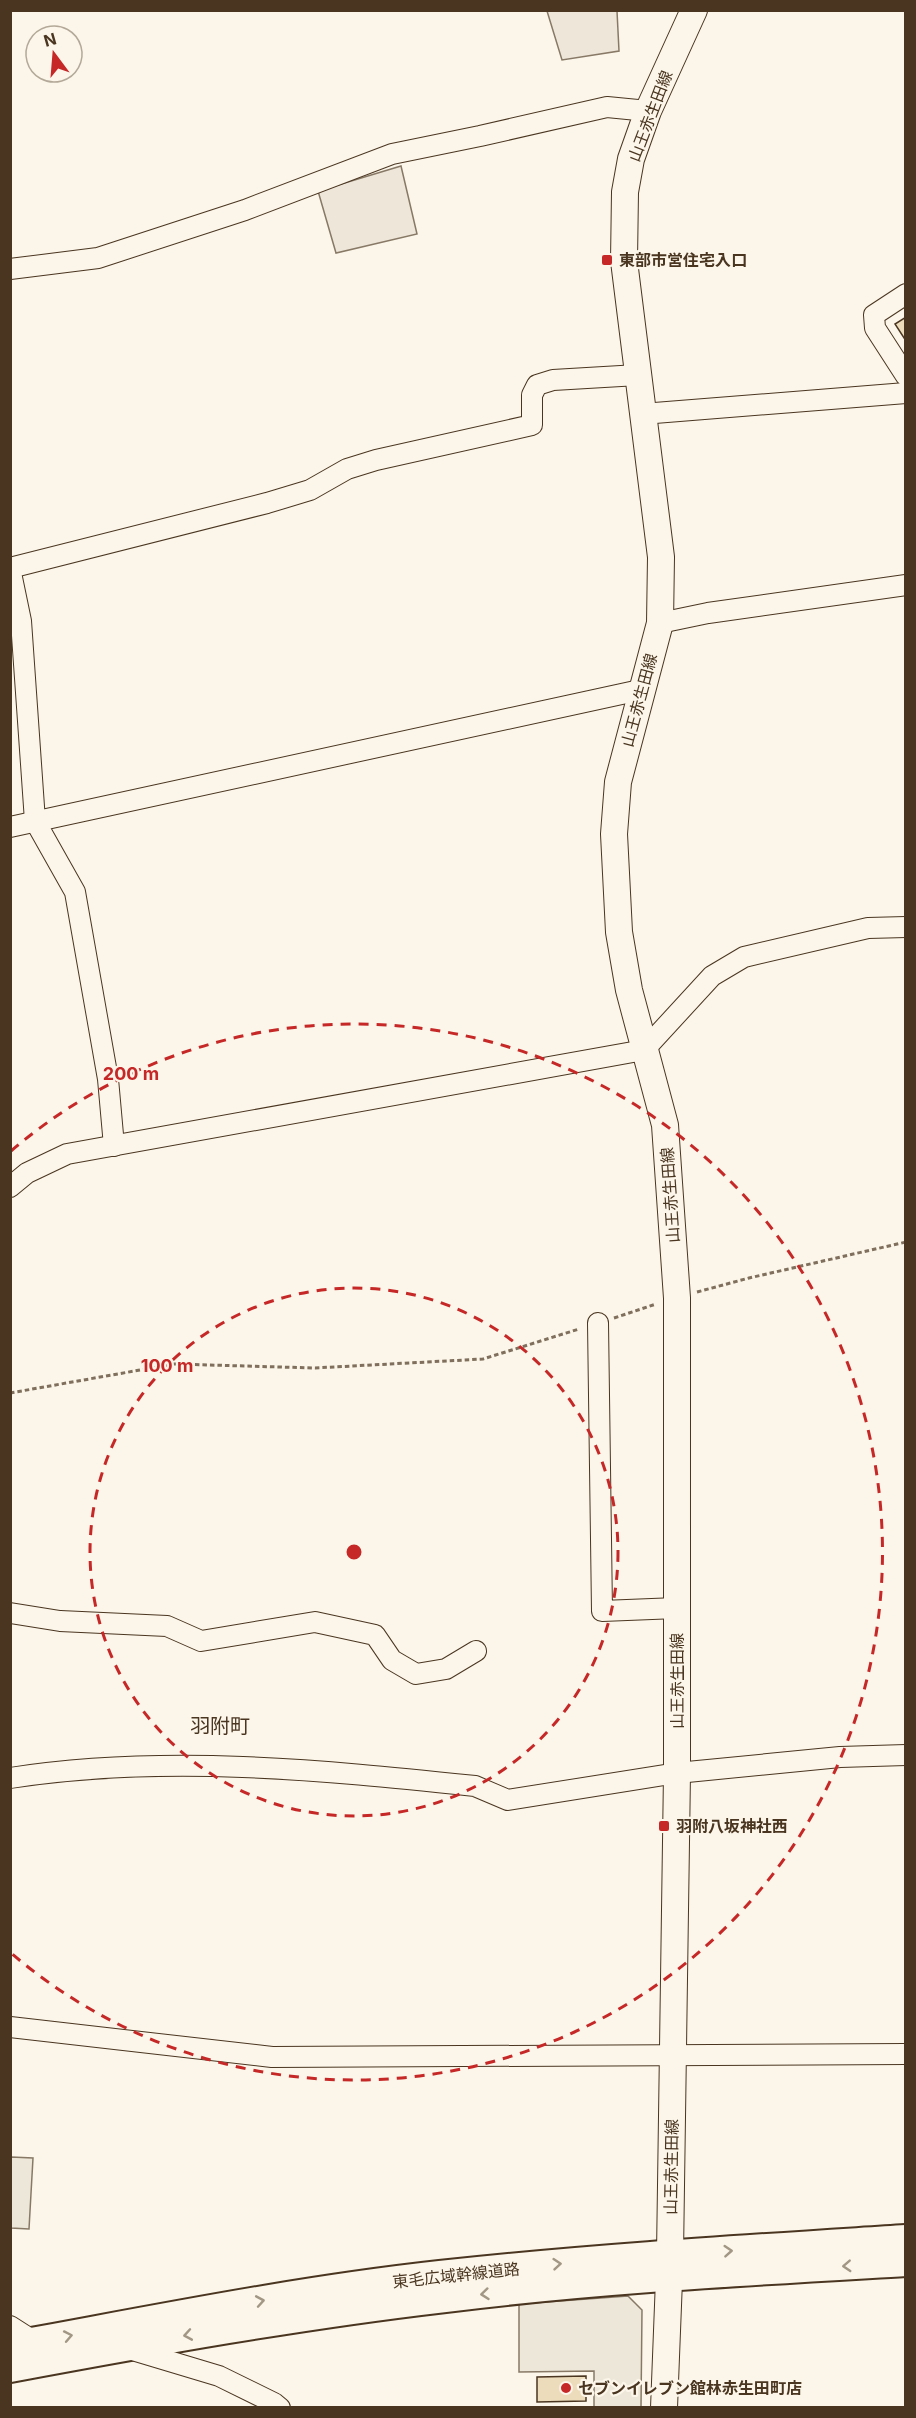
<svg xmlns="http://www.w3.org/2000/svg" width="916" height="2418" viewBox="0 0 916 2418" font-family="Inter,'Noto Sans JP',sans-serif">
<style>
.green{fill:#ede6d9;stroke:#887966;stroke-width:1.5}
.parking{fill:#ede7d9;stroke:#887966;stroke-width:1.5}
.building{fill:#ecdcbc;stroke:#4a3520;stroke-width:1.5}
.lines{fill:none;stroke-linecap:round;stroke-linejoin:round}
.minor-casing{stroke:#4a3520;stroke-width:22}
.major-casing{stroke:#4a3520;stroke-width:28}
.highway-casing{stroke:#4a3520;stroke-width:32}
.path{stroke:#7f6f5c;stroke-width:3;stroke-dasharray:4.5 3;stroke-linecap:butt}
.minor{stroke:#fbf6e9;stroke-width:20}
.major{stroke:#fbf6e9;stroke-width:26}
.highway{stroke:#fbf6e9;stroke-width:28}
.oneway{stroke:#a29684}
.ring{fill:none;stroke:#c62828;stroke-width:3;stroke-dasharray:10 8}
.poi-dot{fill:#c62828;stroke:#fbf6e9;stroke-width:2}
.labels{text-anchor:middle;stroke-width:4.5;stroke-linejoin:round;paint-order:stroke}
.street-label{font-size:16px;fill:#4a3520;stroke:#fbf6e9}
.poi-label{font-size:16px;font-weight:bold;fill:#4a3520;stroke:#fbf6e9;text-anchor:start}
.quarter-label{font-size:20px;fill:#4a3520;stroke:#fbf6e9}
.centre{fill:#c62828;stroke:#fbf6e9;stroke-width:3}
.ring-label{font-size:18px;text-anchor:middle;font-weight:bold;fill:#c62828;stroke:#fbf6e9;stroke-width:4.5;stroke-linejoin:round;paint-order:stroke}
</style>
<rect width="100%" height="100%" fill="#fbf6e9"/>
<g class="green">
<polygon points="547,11 617,11 619,51 562,60"/>
<polygon points="401,166 417,234 336,253 318,191"/>
</g>
<g class="parking">
<polygon points="11,2157 33,2158 29,2229 11,2228"/>
<polygon points="628,2296 642,2310 641,2407 594,2407 594,2371 519,2372 519,2304"/>
</g>
<g class="building">
<polygon points="906,317 906,341 895,324"/>
<polygon points="586,2376 586,2401 537,2402 537,2377"/>
</g>
<g class="lines">
<g class="minor-casing">
<g id="minor">
<polyline points="10,269 98,258 245,210 392,154 480,136 607,107 648,111"/>
<polyline points="906,294 874,315 875,328 906,376"/>
<polyline points="642,414 906,393"/>
<polyline points="10,568 267,503 310,490 347,469 376,460 532,425 532,395 537,385 553,380 638,375"/>
<polyline points="10,568 21,621 35,821 75,892 108,1079 114,1146"/>
<polyline points="660,623 708,613 906,585"/>
<polyline points="10,827 640,690"/>
<polyline points="10,1187 27,1173 67,1154 644,1050 712,976 744,957 868,928 906,927"/>
<polyline points="598,1323 602,1611 677,1608"/>
<polyline points="10,1613 60,1621 167,1626 201,1641 315,1622 375,1635 392,1660 416,1674 446,1669 476,1651"/>
<path d="M10 1778C165 1754 321 1770 475 1786L508 1800 677 1773 840 1757 906 1755"/>
<polyline points="10,2027 272,2057 906,2054"/>
<polyline points="10,2326 35,2342"/>
<polyline points="129,2349 219,2376 274,2403 280,2408"/>
</g>
</g>
<g class="major-casing">
<polyline id="major" points="664,2408 670,2254 677,1773 677,1298 665,1125 629,990 619,932 614,834 618,782 660,623 661,557 624,261 625,192 631,159 648,111 694,10"/>
</g>
<g class="highway-casing">
<g id="highway">
<path d="M10 2346C153 2320 295 2291 440 2275 595 2258 750 2249 906 2239"/>
<path d="M10 2368C155 2341 299 2315 445 2298 598 2279 752 2271 906 2262"/>
</g>
</g>
<g class="path">
<polyline points="697,1292 749,1278 906,1242"/>
<polyline points="614,1318 656,1304"/>
<polyline points="10,1393 174,1364 315,1368 483,1359 579,1329"/>
</g>
<use href="#minor" class="minor"/>
<use href="#major" class="major"/>
<use href="#highway" class="highway"/>
</g>
<defs><path id="oneway-chevron" d="M-2-3.5L2.5 0L-2 3.5" fill="none" stroke-width="1.6" stroke-linecap="round" stroke-linejoin="round" transform="scale(1.5)"/></defs>
<g class="oneway">
<use href="#oneway-chevron" transform="translate(728 2251) rotate(-4)"/>
<use href="#oneway-chevron" transform="translate(557 2264) rotate(-5)"/>
<use href="#oneway-chevron" transform="translate(847 2266) rotate(177)"/>
<use href="#oneway-chevron" transform="translate(485 2294) rotate(174)"/>
<use href="#oneway-chevron" transform="translate(260 2301) rotate(-10)"/>
<use href="#oneway-chevron" transform="translate(188 2335) rotate(170)"/>
<use href="#oneway-chevron" transform="translate(68 2336) rotate(-11)"/>
</g>
<g class="ring">
<circle cx="354" cy="1552" r="264"/>
<path d="M11 1151A528 528 0 1 1 11 1953"/>
</g>
<g class="poi-dot">
<rect x="601" y="254" width="12" height="12" rx="3"/>
<rect x="658" y="1820" width="12" height="12" rx="3"/>
<circle cx="566" cy="2388" r="6"/>
</g>
<g class="labels">
<g class="street-label">
<text transform="translate(650 116) rotate(-69)" y="6">山王赤生田線</text>
<text transform="translate(639 700) rotate(-75)" y="6">山王赤生田線</text>
<text transform="translate(670 1195) rotate(-94)" y="6">山王赤生田線</text>
<text transform="translate(677 1681) rotate(-90)" y="6">山王赤生田線</text>
<text transform="translate(671 2167) rotate(-89)" y="6">山王赤生田線</text>
<text transform="translate(456 2275) rotate(-6)" y="6">東毛広域幹線道路</text>
</g>
<g class="poi-label">
<text x="619" y="266">東部市営住宅入口</text>
<text x="676" y="1832">羽附八坂神社西</text>
<text x="578" y="2394">セブンイレブン館林赤生田町店</text>
</g>
<g class="quarter-label">
<text x="220" y="1733">羽附町</text>
</g>
</g>
<circle cx="354" cy="1552" r="9" class="centre"/>
<g class="ring-label">
<text x="131" y="1080">200 m</text>
<text x="167" y="1372">100 m</text>
</g>
<rect width="916" height="2418" fill="none" stroke="#4a3520" stroke-width="24"/>
<g transform="translate(54 54) rotate(344)"><circle r="28" fill="#fbf6e9" stroke="#b4a999" stroke-width="1.5"/>
<path d="M0-4.5L10 22L0 15L-10 22Z" fill="#c62828"/>
<text y="-9" font-size="16" font-weight="bold" text-anchor="middle" fill="#4a3520">N</text>
</g>
</svg>
